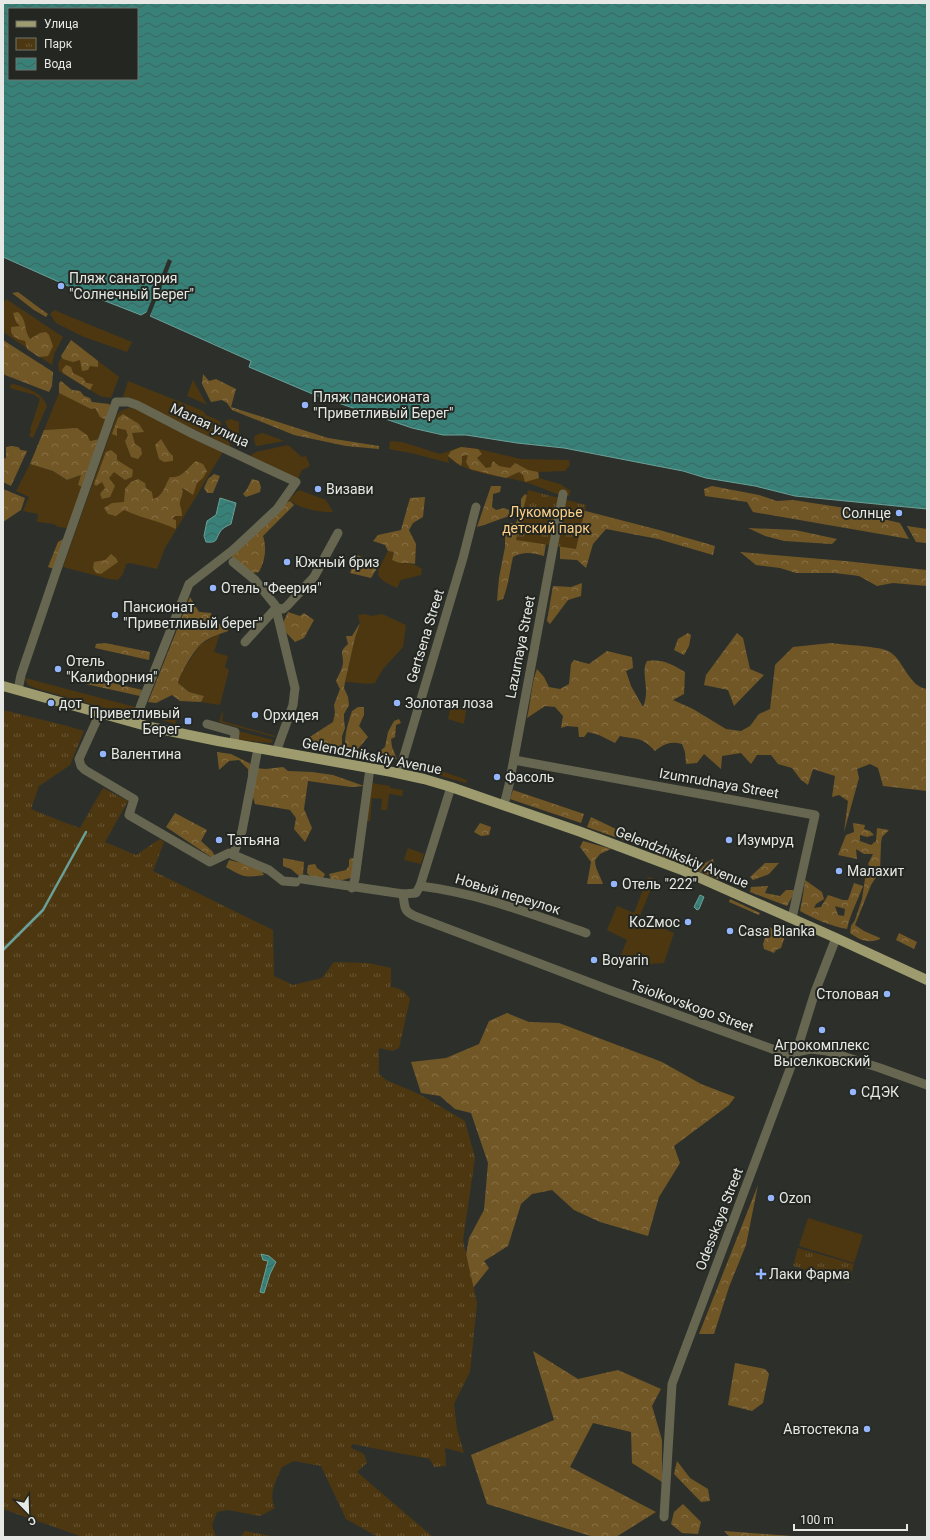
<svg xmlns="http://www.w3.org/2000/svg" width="930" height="1540" viewBox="0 0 930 1540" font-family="Roboto,sans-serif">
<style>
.grass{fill:#4d3710}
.forest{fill:url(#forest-crowns);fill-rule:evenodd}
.park{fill:url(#park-tufts)}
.water{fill:url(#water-waves);stroke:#6ba098;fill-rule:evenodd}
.pier{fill:#2d302a}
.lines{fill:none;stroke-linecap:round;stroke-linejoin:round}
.stream{stroke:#6ba098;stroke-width:2.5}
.minor{stroke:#676650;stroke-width:9}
.major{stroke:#9e9c6e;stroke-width:10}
.poi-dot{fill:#95b6fd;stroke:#232621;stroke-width:1.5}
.labels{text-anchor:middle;stroke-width:4;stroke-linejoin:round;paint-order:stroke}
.poi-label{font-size:14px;fill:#e5e8e4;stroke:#232621;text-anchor:start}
.street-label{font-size:14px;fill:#e5e8e4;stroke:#232621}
.park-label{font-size:14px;fill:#fccf86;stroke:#232621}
</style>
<defs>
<pattern id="forest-crowns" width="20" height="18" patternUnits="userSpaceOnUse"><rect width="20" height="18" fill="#725726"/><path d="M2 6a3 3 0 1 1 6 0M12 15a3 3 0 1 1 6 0" fill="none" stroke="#866f45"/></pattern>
<pattern id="park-tufts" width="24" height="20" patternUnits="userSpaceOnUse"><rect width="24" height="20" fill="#4d3710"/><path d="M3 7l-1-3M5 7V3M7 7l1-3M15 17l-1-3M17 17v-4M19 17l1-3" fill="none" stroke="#665433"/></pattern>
<pattern id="water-waves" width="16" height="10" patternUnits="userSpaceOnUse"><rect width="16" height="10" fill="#378178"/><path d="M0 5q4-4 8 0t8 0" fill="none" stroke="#3d6661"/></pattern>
</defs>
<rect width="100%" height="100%" fill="#2d302a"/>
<g class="grass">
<polygon points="6,299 63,337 54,354 52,365 3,332 3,303"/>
<polygon points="54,310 61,313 132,342 127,352 84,337 56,323 50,314"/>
<polygon points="71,340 119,377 111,398 100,396 59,371 58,364"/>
<polygon points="193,380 207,405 208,405 187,396"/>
<polygon points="128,381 203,411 206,415 220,421 231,447 164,415 123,397"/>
<path d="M14 384C27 389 41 391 47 406L33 438 29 436 31 431 30 430 40 399 35 395 10 388V385Z"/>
<polygon points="59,393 88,407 95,408 100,417 106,420 100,439 90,441 60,429 44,430"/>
<polygon points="129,408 140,410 224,450 165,548 157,569 130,563 126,564 123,574 118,580 109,579 63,567 117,415 120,411"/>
<polygon points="231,419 239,422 239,434 236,437 232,437 225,421"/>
<polygon points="263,433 284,441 257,446 255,444 254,437 258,434"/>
<path d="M390 441 402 442 440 454 461 447 478 449 521 459 569 460 570 465 565 471 539 472V478L560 484 571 491 569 496H563C550 492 538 486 525 482 501 475 467 475 448 457L449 463 411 453 389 449Z"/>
<polygon points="288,445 302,457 306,456 310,466 302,470 297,480 250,456 256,452"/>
<polygon points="30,464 53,471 67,480 82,475 83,487 68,528 58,527 54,524 37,522 38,514 23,511 29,497 16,491"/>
<path d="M299 490 326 500 333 512C322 513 295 508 289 499Z"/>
<path d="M388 551 394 552 392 560C403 566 409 560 422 569L421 575 401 580 397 588C371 576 376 574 388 551Z"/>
<path d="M364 614 372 616 382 614 406 625 403 647 383 669 375 683C366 685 355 682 345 682L355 638 360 623 358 615Z"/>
<polygon points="220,633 214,652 228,656 225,667 229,670 220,705 201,702 204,696 189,692 178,683 179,677 200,645"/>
<polygon points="25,678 135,707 132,716 35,688 28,685"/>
<polygon points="451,705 466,709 464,724 448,719"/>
<polygon points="157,710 178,715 175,724 155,718"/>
<polygon points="222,712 223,713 222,721 275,736 274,737 219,722"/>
<polygon points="238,731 273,740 271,743 239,740 237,738"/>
<polygon points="409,760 467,780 466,783 412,768 409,766"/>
<polygon points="372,783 390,786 390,788 403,790 402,796 389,794 387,810 381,810 382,799 372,798 370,821 366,821"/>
<polygon points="408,848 424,854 421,864 404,860"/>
<polygon points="648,877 655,879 639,918 674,933 664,963 649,964 621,955 627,940 607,930 617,906 634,913"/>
<polygon points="808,1218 863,1235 854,1263 799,1246"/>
</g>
<g class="forest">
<path d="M18 292C28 299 37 307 48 314L46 317 34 310 12 293Z"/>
<path d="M18 312C28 322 23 328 30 339L40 333 46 332 49 335 53 346 48 356 39 357 27 349 25 341C17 339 10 337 11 327L20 326 16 322 13 313Z"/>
<polygon points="3,340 53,372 52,386 49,392 5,375 3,373"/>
<polygon points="71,340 98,361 98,367 90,366 88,370 82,371 80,360 73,362 63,359 61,356"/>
<polygon points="66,365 71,367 73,373 83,378 86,383 93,384 90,390 63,373 62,370"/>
<polygon points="203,374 209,381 216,379 236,389 231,407 328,438 379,446 379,449 346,446 294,435 232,410 227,403 222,400 211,402 202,384"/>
<polygon points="61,381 72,390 80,391 84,396 90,398 92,402 109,404 112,409 106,420 100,417 95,408 91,409 59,393 59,383"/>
<polygon points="123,414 139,424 144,432 132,433 135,444 141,448 142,454 138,459 131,457 125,441 128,436 126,430 117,428 117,436 112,434 118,418"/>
<polygon points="77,428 87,435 90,441 100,439 83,487 78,485 81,475 67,480 53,471 30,464 44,430"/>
<polygon points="161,439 169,452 173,456 173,461 164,462 159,459 155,445"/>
<polygon points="11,446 18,447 21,450 27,451 11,486 3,482 3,459 6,458 6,447"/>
<polygon points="461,447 478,449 482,454 477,458 486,468 491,467 493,461 499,466 510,468 515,463 528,470 538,472 539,478 525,482 523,475 519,472 506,478 497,476 470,469 466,462 468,455 462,456 462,462 461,466 448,456 451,451"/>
<polygon points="111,450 117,455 117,460 133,470 132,477 125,480 114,472 109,478 115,486 110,497 102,499 100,494 105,488 102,482 96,486 94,484 106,452"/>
<path d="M196 461 203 464 207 471 203 478 197 483 193 495 186 490 182 488C184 496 179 499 180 505 181 509 182 511 182 516H175L172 519 176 520V529C159 521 141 518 124 510L116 516 108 514 104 508 112 503 124 502 125 489 131 482 138 479 145 483 146 488 152 492 153 499C163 497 165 485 170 477 182 479 187 468 196 461Z"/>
<polygon points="214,474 220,476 213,493 207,493 204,488 208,479"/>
<polygon points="252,479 259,481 261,487 260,492 246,497 243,494 247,489"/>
<polygon points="491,486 501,486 500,492 493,494 492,507 496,510 504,508 509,510 509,516 484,525 477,527"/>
<polygon points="712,486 759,495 777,501 793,500 858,510 866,515 900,523 909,539 753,512 747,502 705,496 704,489"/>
<polygon points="3,489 25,498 21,510 3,522"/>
<path d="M525 494 534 500 546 543 544 556C532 553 524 551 513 557 510 570 508 587 503 599L497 601 499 578 505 547V523H516L521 511V499Z"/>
<path d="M425 497 423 517 413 523 409 530 416 544 415 564C406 562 401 565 392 560L394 552 388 551 385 545 373 541 378 535 401 530 410 498Z"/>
<path d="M290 501 294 505 263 536C267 548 265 561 259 572L252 573 232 558 231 554 286 503Z"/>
<polygon points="570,507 663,531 715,546 713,555 658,539 606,529 593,544 586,568 577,560 560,559 560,545"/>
<polygon points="907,526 927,529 927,543 916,542"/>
<polygon points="748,528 795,530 837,539 832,544 784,541 765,536"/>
<polygon points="63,539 54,569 48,567 58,542"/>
<polygon points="740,552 845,561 927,570 927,586 893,583 877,586 859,576 835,573 796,573 780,568 756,565"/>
<polygon points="111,554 116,558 118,562 101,574 96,573 93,568 94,562 105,560"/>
<polygon points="357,555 379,565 371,578 350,573"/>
<polygon points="582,583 581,596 568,600 550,624 547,621 553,586 571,587"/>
<path d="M190 597 199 612 211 613 214 625 228 622V631C219 634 207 638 200 645 194 651 179 675 178 683L189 692 204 696 201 702 180 701 172 695 156 703 148 702Z"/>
<polygon points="288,612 300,616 304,613 314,620 304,638 295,642 281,627"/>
<path d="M360 623 355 638 345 682 344 688 348 697 349 705 344 714V720L345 728 342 736V746L339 749 307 745 305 740 333 722 335 713 334 705 340 689 336 681C338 676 343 668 343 662 343 652 339 652 348 644L346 636H352Z"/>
<polygon points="688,633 691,635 689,646 684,655 674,650 678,639"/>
<polygon points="737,633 743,638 750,669 764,675 734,706 728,690 704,685 706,675"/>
<polygon points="105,643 150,652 149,660 95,648 96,644"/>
<path d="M831 643C843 645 881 646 890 652 904 661 909 687 927 689V791L883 786 878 768 870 764 857 769 859 778 844 832 848 801 839 795 832 797 835 776 813 769 808 785 801 780 792 768 778 764 771 755H757L751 764 741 753 722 756 721 769 704 754 697 763 686 764 685 752 682 744C670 741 664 744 655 751 641 736 638 740 620 736L615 743 599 735 588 732 584 737H579L578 727 567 726 561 728 563 716 555 707 545 706 527 718C531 702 531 684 537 669L544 677 549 687 560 689 569 684 571 664 574 660 589 664 607 651 632 657 633 668 626 671 631 686 643 707C651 689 640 673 647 661 663 659 671 664 685 672L684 694 673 700 693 709 726 729 741 731 750 726 759 714 770 709 775 665 793 647Z"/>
<polygon points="87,677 142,690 140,696 86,684"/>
<path d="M358 707H364V715L359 726 368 737 357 750 347 751C342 740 349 721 352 711Z"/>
<path d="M399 719 401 723 396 725 395 737 391 739 392 747 397 759C391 760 387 757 380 758V751L385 747 388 732 394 721Z"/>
<polygon points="217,752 231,754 249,763 255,768 266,769 283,767 288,771 312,772 333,775 364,786 351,787 308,781 304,809 312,828 305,842 294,829 296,818 290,810 255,804 248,780 248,769 239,760 229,761 219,770"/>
<polygon points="513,790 584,814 581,823 510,799"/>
<polygon points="175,813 207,830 201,841 212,851 215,856 214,859 166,827"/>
<polygon points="591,817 647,844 645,848 587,827"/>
<polygon points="480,823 491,827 489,835 481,836 474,832"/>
<path d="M853 823 865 825 864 829 870 831 874 835 867 837 860 835V841L871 845 876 841 877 828 889 830 882 837 881 843 880 871 871 885 855 925 864 931 880 938V939C868 944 860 940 850 933L851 926 855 920 862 899 865 879 871 869 868 864 873 854H864L856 849 857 859 838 855 846 835 854 832Z"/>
<path d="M583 841 611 849 600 854 595 860C595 869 600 875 603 884H587L591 862 580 847Z"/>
<polygon points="660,848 703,864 713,859 714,864 705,869 723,875 718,879 655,854"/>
<polygon points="283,858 304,862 303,874 299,876 291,869 283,866"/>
<polygon points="351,858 355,859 354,877 335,882 331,880 329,874 346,870 349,866 349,860"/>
<path d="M229 860 259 867 264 875C243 878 244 877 226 867Z"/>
<polygon points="765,863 779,863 769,874 753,880 750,877"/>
<polygon points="315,864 317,868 325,874 323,878 311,877 307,873 308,865"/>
<path d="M805 880 822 892 824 899 816 904 814 908 821 907 828 895 843 900H848L854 883 863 886C858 900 850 914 847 929 830 926 815 919 800 911L803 895ZM835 906 845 909 844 916 838 915Z"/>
<polygon points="768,886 765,893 780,896 786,890 794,890 792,897 787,906 750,892 751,887"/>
<polygon points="730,899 760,913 759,915 729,902"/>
<polygon points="769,927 785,936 781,948 776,950 774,953 764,949 763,944"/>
<polygon points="899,933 917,942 914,949 896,940"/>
<polygon points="507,1013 529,1022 559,1023 662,1062 701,1084 735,1097 729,1105 674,1146 680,1163 659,1197 648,1236 600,1222 574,1210 552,1190 532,1194 521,1204 508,1246 484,1261 489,1268 473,1288 465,1261 469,1238 484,1210 488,1163 471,1113 455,1109 440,1096 421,1093 411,1062 446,1058 479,1044 489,1021"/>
<polygon points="758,1185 746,1245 729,1287 714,1334 699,1334"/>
<polygon points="533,1351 578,1379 618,1370 661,1389 652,1406 662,1440 662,1482 632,1463 631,1432 593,1423 570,1467 656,1512 616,1537 594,1537 487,1504 471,1455 554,1420"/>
<polygon points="735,1363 765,1369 769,1374 763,1403 752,1411 728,1405"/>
<polygon points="677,1461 690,1478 708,1489 710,1501 701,1502 674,1474"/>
<polygon points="683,1504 701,1522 698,1534 682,1533 671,1524 674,1512"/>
<polygon points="724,1531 805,1537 730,1537"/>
</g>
<g class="park">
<polygon points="528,490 586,505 576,549 516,540"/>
<path d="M3 710 67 726 84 731 70 765 39 786 31 809 63 822 80 828 103 788 128 801 105 842 136 855 160 839 164 842 153 871 273 930 274 976 293 985 322 978 334 962 368 963 391 968V987C400 988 405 991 410 999L399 1048 392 1051 379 1048V1074L386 1080 419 1094 465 1121 475 1158 463 1240 477 1303 470 1372 454 1404 457 1430 464 1453 445 1448 446 1466 434 1467 430 1459 352 1444 351 1448 364 1454 367 1463 357 1472 433 1537H378L346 1519 321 1466 294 1461 282 1467C276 1480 268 1494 275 1508L260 1516 228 1510 217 1512 212 1525 216 1537H83L3 1509Z"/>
<polygon points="798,1248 854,1264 849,1282 793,1266"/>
<polygon points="245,1531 276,1537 241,1537"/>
</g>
<g class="water">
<path d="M3 3H927V509L795 496 755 486 706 478 683 471 564 448 517 443 466 435H443L412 428 315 395 249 367 251 361 150 316 151 313 148 311 141 315 77 290 3 257ZM9 9H137V79H9Z"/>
<path d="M220 498 236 503 231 524C227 526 222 528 220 532 215 540 218 543 206 542L204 536 207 521 216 515Z"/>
<polygon points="700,895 704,897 699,909 697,910 694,907"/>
<polygon points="261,1254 269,1256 276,1262 270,1274 264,1293 260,1292 268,1261 263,1260"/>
</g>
<polygon class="pier" points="168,259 172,261 149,318 148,316 149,313 146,314"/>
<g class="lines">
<polyline class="stream" points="3,950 43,910 86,832"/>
<g class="minor">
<polyline points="233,562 255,580 275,605 295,688 293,705 276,752"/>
<polyline points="245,642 276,608 283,609 287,606 314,577 338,533"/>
<polyline points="18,690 21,675 56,572 116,402 128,402 137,405 193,434 296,482 277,509 233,550 189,584 141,705 135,723"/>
<polyline points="100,713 79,759 81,766 85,770 134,799 129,815 210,862 229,853 269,870 283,881 296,882"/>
<polyline points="207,724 235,732 234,744"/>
<polyline points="514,760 815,815 792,918"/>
<polyline points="399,773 463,558 476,507"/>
<polyline points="504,805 509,785 563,494"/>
<polyline points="233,855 242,831 258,748"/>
<polyline points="302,879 403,894 416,893 420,886 451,787"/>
<path d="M420 886C478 893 531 914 586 933"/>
<polyline points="352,888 355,879 370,768"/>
<path d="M403 894C405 908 403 911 417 917L612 991 786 1054 811 1049 827 1051 880 1068 927 1085"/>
<polyline points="664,1517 672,1384 796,1053 815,992 836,938"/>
</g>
<polyline class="major" points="3,686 150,727 218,741 392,772 424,779 451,787 581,832 682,870 836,938 927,980"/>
</g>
<g class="poi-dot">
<circle cx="61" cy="286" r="4"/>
<circle cx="305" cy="405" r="4"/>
<circle cx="318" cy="489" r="4"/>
<circle cx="899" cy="513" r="4"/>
<circle cx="287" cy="562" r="4"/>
<circle cx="213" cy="588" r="4"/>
<circle cx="115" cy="615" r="4"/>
<circle cx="58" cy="669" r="4"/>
<circle cx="51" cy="703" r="4"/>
<circle cx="397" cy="703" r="4"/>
<circle cx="255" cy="715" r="4"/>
<rect x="184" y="717" width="8" height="8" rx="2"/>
<circle cx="103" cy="754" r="4"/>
<circle cx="497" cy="777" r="4"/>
<circle cx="219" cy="840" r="4"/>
<circle cx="729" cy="840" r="4"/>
<circle cx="839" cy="871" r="4"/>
<circle cx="614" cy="884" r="4"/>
<circle cx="688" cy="922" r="4"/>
<circle cx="730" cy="931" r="4"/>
<circle cx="594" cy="960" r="4"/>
<circle cx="887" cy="994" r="4"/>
<circle cx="822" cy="1030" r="4"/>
<circle cx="853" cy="1092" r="4"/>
<circle cx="771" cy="1198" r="4"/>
<path d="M759 1268h4v4h4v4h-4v4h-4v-4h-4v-4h4z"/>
<circle cx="867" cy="1429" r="4"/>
</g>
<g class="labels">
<g class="poi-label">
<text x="69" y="283">Пляж санатория<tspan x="69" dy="16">"Солнечный Берег"</tspan></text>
<text x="313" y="402">Пляж пансионата<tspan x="313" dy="16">"Приветливый Берег"</tspan></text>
<text x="326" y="494">Визави</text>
<text x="891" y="518" text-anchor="end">Солнце</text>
<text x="295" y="567">Южный бриз</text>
<text x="221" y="593">Отель "Феерия"</text>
<text x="123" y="612">Пансионат<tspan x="123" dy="16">"Приветливый берег"</tspan></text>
<text x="66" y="666">Отель<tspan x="66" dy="16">"Калифорния"</tspan></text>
<text x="59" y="708">дот</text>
<text x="405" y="708">Золотая лоза</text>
<text x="180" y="718" text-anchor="end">Приветливый<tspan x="180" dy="16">Берег</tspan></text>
<text x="263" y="720">Орхидея</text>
<text x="111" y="759">Валентина</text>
<text x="505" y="782">Фасоль</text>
<text x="227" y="845">Татьяна</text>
<text x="737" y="845">Изумруд</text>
<text x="847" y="876">Малахит</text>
<text x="622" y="889">Отель "222"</text>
<text x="680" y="927" text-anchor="end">КоZмос</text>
<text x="738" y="936">Casa Blanka</text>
<text x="602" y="965">Boyarin</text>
<text x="879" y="999" text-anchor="end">Столовая</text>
<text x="822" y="1050" text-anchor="middle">Агрокомплекс<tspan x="822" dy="16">Выселковский</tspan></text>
<text x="861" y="1097">СДЭК</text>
<text x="779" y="1203">Ozon</text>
<text x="769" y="1279">Лаки Фарма</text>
<text x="859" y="1434" text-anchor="end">Автостекла</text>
</g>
<g class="street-label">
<text transform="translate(210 425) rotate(25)" y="5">Малая улица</text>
<text transform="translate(425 636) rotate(-73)" y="5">Gertsena Street</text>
<text transform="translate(520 647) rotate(-79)" y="5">Lazurnaya Street</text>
<text transform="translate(372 756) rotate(11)" y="5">Gelendzhikskiy Avenue</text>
<text transform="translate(719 783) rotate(10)" y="5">Izumrudnaya Street</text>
<text transform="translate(682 857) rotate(22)" y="5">Gelendzhikskiy Avenue</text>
<text transform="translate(508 894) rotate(17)" y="5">Новый переулок</text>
<text transform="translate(692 1006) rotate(20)" y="5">Tsiolkovskogo Street</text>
<text transform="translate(719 1219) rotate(-69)" y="5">Odesskaya Street</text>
</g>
<g class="park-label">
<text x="546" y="517">Лукоморье<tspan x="546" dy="16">детский парк</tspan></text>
</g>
</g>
<rect width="930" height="1540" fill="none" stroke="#e5e8e4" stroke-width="8"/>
<rect x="8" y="8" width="130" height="72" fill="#232621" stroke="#71746f"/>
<rect x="16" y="21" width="20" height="6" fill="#9e9c6e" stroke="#71746f"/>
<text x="44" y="28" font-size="12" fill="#e5e8e4">Улица</text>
<rect x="16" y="38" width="20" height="12" fill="url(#park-tufts)" stroke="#71746f"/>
<text x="44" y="48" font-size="12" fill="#e5e8e4">Парк</text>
<rect x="16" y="58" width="20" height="12" fill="url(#water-waves)" stroke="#71746f"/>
<text x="44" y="68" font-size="12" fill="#e5e8e4">Вода</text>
<g transform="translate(28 1512) rotate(157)" stroke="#232621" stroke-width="3" paint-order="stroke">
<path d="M0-3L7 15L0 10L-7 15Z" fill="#e5e8e4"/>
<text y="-6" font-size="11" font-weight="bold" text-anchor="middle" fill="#e5e8e4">С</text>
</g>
<path d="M794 1524v6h113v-6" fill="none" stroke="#e5e8e4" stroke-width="2"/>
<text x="800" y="1524" font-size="12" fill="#e5e8e4" stroke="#232621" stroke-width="3" paint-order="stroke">100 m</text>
</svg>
